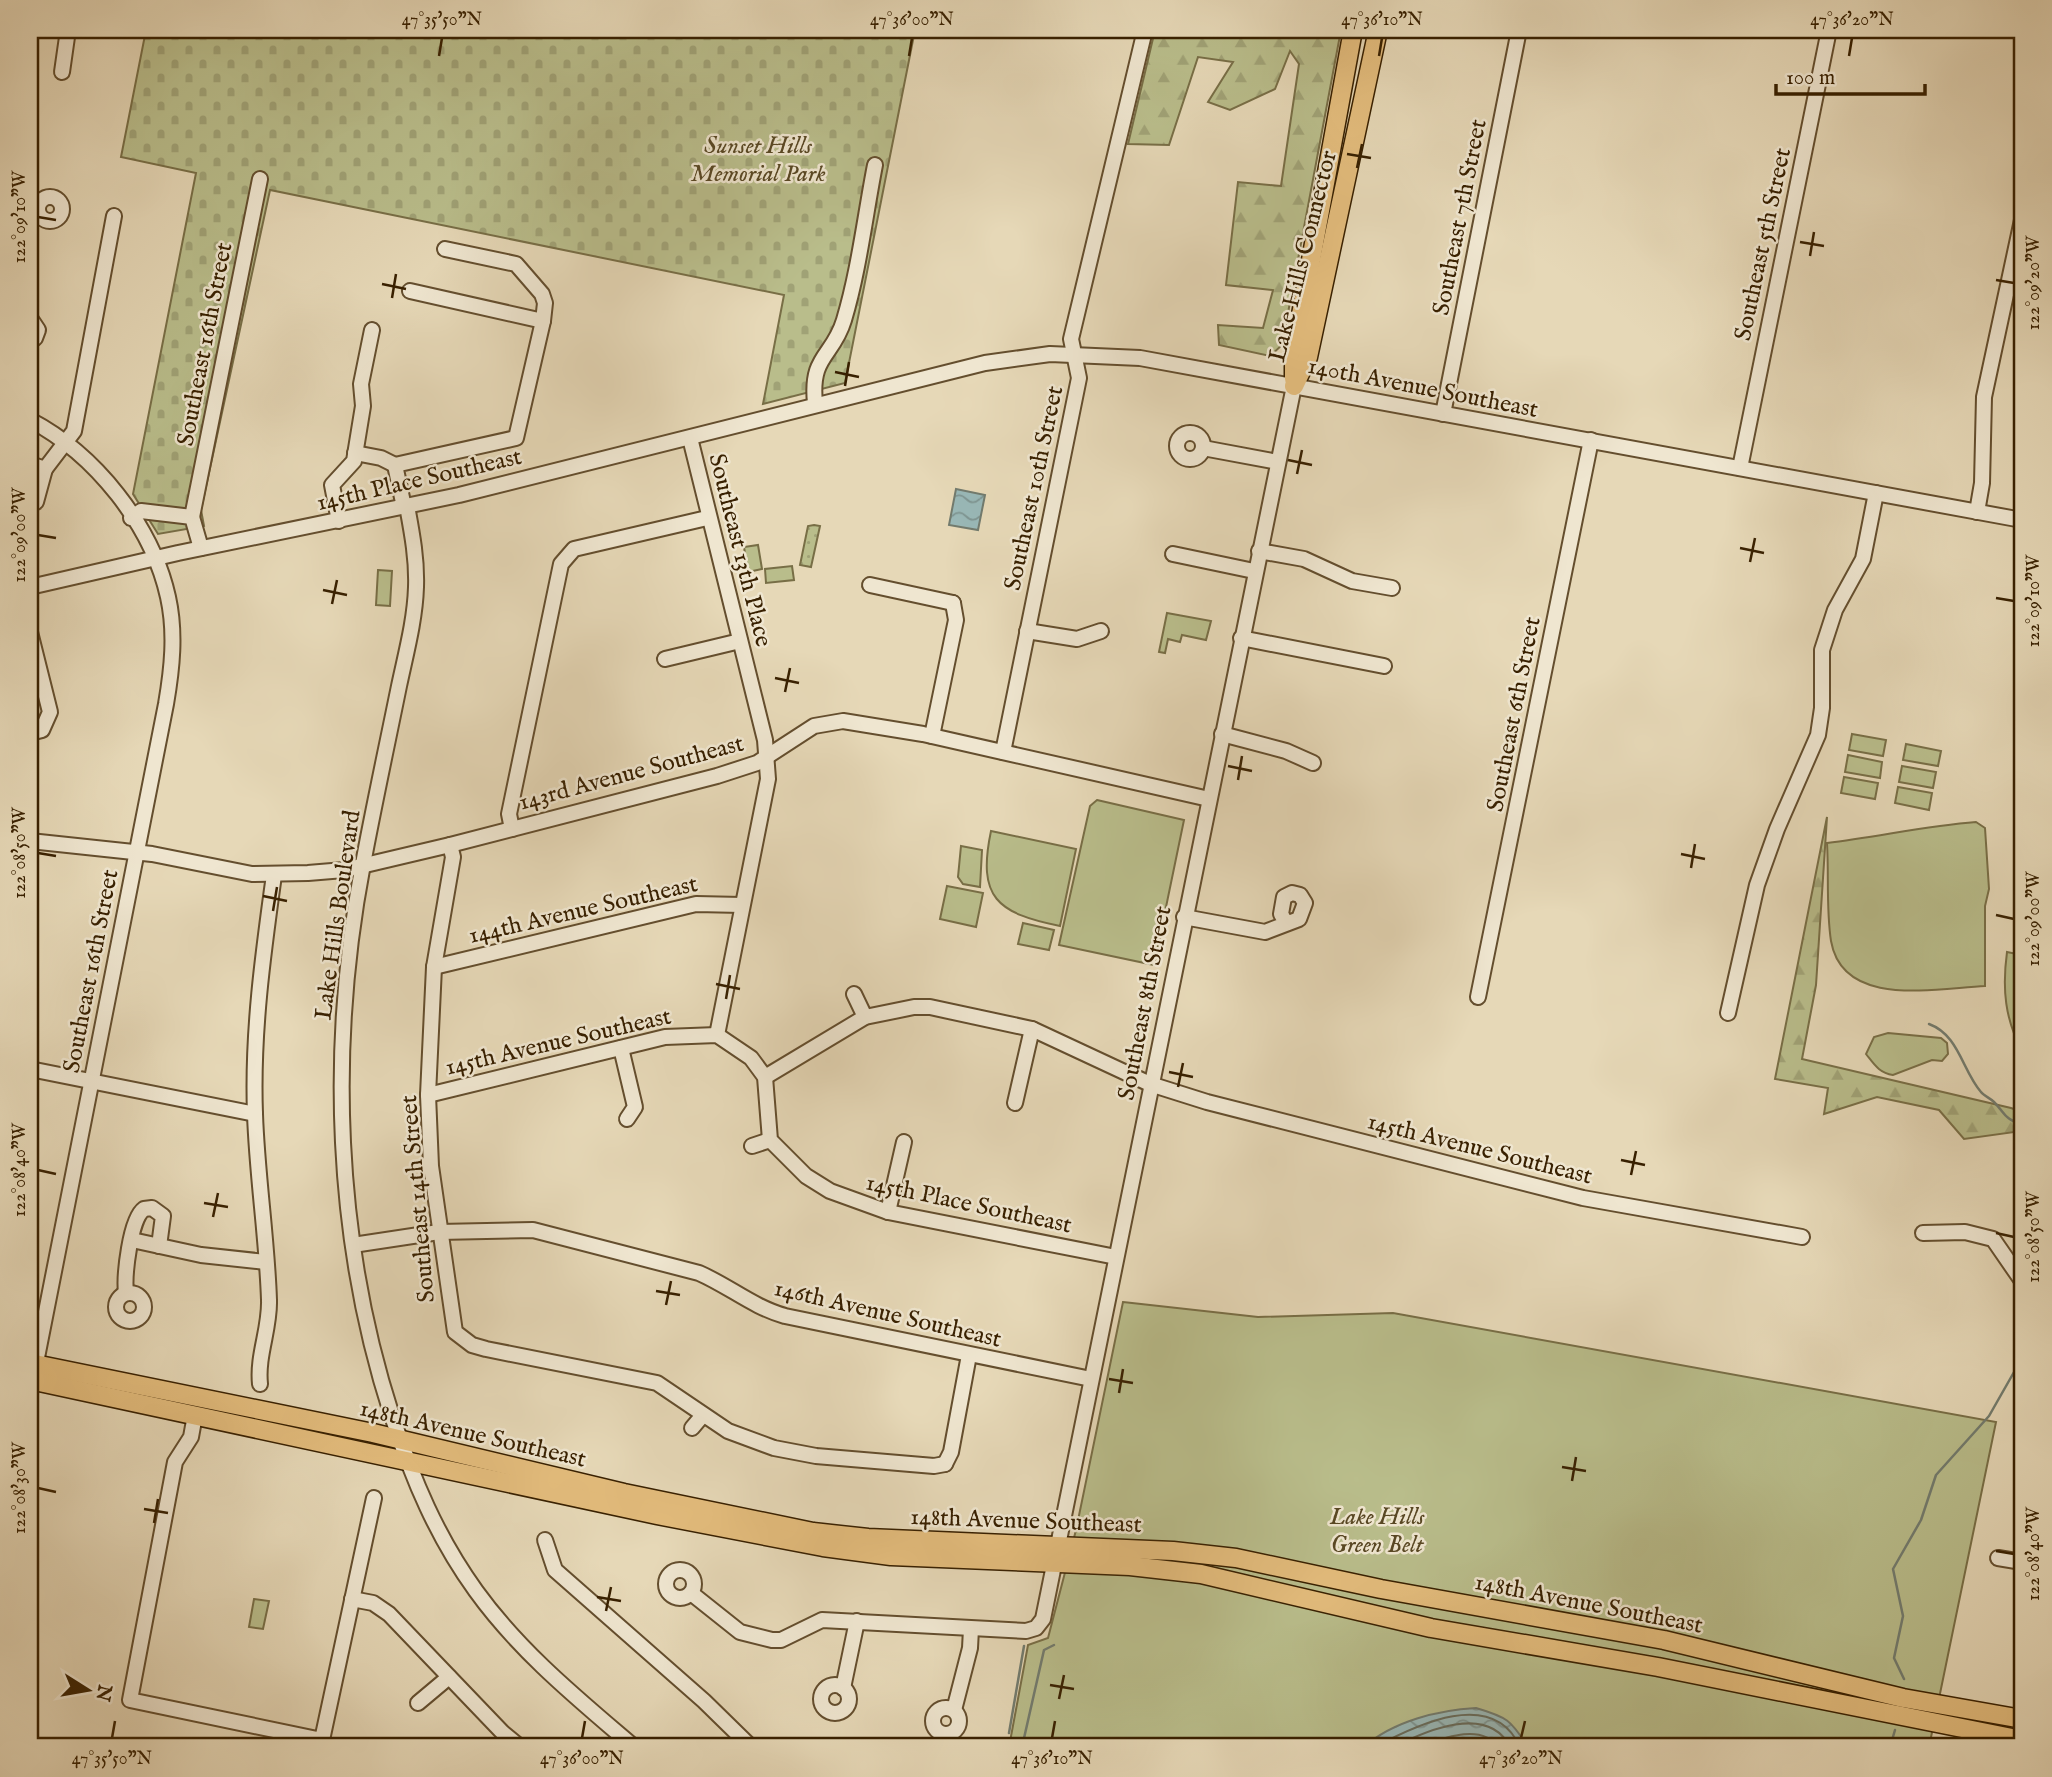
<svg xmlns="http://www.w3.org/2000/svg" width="2052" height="1777" viewBox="0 0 2052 1777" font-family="'IM FELL English',serif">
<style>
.forest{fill:url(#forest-firs);stroke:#786e46;stroke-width:2}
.cemetery{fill:url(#cemetery-stones);stroke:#786e46;stroke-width:2}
.park{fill:#b9bd8b;stroke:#786e46;stroke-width:2}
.garden{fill:url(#garden-dots);stroke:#786e46;stroke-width:2}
.water{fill:url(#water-waves);stroke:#727b6e;stroke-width:2}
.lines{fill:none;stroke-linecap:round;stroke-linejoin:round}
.shore{stroke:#686c5c;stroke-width:2}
.stream{stroke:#727b6e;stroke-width:2.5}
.minor-casing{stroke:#644e2e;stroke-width:18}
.major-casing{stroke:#382000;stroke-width:21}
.minor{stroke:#efe6d0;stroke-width:14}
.major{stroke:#e3bc7c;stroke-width:18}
.ticks{fill:none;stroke:#382000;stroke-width:2.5}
.labels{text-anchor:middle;stroke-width:5;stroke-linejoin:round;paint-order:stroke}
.park-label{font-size:24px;font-style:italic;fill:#584723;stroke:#efe6d0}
.street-label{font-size:24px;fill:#382000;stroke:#efe6d0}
.neatline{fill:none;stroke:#382000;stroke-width:2.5}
.ticks-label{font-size:18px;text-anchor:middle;fill:#382000}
</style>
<defs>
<pattern id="forest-firs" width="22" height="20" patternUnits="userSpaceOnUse" patternTransform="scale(1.75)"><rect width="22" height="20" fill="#b9bd8b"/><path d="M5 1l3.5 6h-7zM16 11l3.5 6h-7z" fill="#a0a276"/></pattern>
<pattern id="cemetery-stones" width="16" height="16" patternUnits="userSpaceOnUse" patternTransform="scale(1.75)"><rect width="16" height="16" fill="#b9bd8b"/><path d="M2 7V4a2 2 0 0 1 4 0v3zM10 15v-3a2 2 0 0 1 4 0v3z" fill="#a0a276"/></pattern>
<pattern id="garden-dots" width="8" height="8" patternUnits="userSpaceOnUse" patternTransform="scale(1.75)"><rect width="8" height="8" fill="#b9bd8b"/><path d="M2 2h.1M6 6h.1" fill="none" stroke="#a0a276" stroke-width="1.8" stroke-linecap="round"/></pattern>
<pattern id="water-waves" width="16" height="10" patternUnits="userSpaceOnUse" patternTransform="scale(1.75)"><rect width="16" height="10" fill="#99b8b7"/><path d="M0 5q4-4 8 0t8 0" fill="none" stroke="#7e9592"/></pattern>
</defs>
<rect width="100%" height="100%" fill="#e6d8b7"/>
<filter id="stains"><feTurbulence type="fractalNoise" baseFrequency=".00286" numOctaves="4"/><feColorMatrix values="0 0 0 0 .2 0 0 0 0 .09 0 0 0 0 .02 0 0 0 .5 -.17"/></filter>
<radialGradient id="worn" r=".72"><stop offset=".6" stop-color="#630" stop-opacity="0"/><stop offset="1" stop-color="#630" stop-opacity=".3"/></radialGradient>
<g class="forest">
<polygon points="1155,30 1341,30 1282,345 1270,356 1219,345 1218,325 1263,328 1273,290 1226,285 1238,182 1281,186 1299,64 1290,51 1275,89 1230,110 1208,102 1233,62 1198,57 1169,145 1128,144"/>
<polygon points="1827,817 1816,985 1802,1059 2011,1108 2022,1112 2022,1131 1964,1139 1939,1110 1877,1097 1824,1114 1828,1088 1775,1079"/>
</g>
<polygon class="cemetery" points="146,30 915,30 845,383 763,404 784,295 270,190 201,510 204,526 158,534 133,494 196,173 121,157"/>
<g class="park">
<polygon points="758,545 762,569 748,572 744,547"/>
<polygon points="792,566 794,580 766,583 765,569"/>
<polygon points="378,570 392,571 390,606 376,605"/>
<polygon points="1167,613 1211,621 1206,640 1182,635 1180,642 1168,639 1165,653 1159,652"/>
<polygon points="1852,734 1886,740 1883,756 1849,750"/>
<polygon points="1906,744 1941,751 1938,766 1903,760"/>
<polygon points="1848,755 1882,762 1880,778 1845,772"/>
<polygon points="1902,766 1936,772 1933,788 1899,782"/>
<polygon points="1844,777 1878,783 1875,799 1841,793"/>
<polygon points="1898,787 1932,793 1929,810 1895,803"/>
<polygon points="1097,800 1184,820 1154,965 1059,945 1090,806"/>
<path d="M1976 822 1985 828 1989 889 1985 906V986C1936 988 1843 1009 1831 941 1826 909 1829 875 1827 843 1878 837 1925 826 1976 822Z"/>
<path d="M991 831 1076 849 1060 926C997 913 977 898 991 831Z"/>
<polygon points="961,846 982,850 980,887 963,884 958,877"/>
<polygon points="947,886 983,893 976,927 940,919"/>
<polygon points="1023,923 1054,930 1049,950 1018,944"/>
<path d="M2007 952 2022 955V1051C2005 1019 2002 989 2007 952Z"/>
<path d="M1888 1033 1941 1038 1947 1043 1948 1054 1942 1061 1932 1060 1893 1075C1879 1073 1874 1064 1866 1054L1874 1037Z"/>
<polygon points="1123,1302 1258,1317 1393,1313 1996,1422 1929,1747 1009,1747 1028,1645 1048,1638 1076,1530"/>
<polygon points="254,1599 269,1601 263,1629 249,1627"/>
</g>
<polygon class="garden" points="814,525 820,526 811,567 800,565 808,526"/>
<g class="water">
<polygon points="956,489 985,495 978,530 949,525"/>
<path d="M1476 1708C1507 1717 1511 1720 1528 1747H1364C1393 1721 1439 1710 1476 1708Z"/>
</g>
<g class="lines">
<g class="shore">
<path d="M1375 1747C1416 1725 1493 1687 1520 1747"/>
<path d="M1394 1747C1425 1731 1488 1703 1510 1747"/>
<path d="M1418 1747C1441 1739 1480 1722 1499 1747"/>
</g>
<g class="stream">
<path d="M1929 1024C1959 1035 1962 1070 1981 1092 1984 1096 1990 1098 1994 1102 2006 1114 2003 1118 2022 1125"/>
<polyline points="1904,1679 1894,1658 1903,1616 1893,1569 1921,1520 1936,1475 1989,1416 2022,1358"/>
<polyline points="1009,1733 1024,1646"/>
<polyline points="1022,1747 1044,1650 1054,1645"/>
<polyline points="1890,1747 1895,1730"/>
</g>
<g class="minor-casing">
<g id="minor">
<polyline points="62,72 68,30"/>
<circle cx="50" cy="209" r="12"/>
<polyline points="410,291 543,321"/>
<polyline points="30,318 38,330 35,338 30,342"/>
<path d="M815 403C810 355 833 357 844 320 859 270 865 216 875 165"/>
<polyline points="1443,414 1519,30"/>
<path d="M30 420C95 454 152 525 168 597 176 633 172 669 166 704L30 1393"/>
<circle cx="1190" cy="446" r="13"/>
<polyline points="690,438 765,740 768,779 717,1035"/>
<polyline points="1203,448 1278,462"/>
<polyline points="355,453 381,458 395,465"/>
<polyline points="30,464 45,469 36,502"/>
<polyline points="1740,468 1829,30"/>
<polyline points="45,469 74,431 114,216"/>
<path d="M407 506C412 533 417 559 416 587 415 620 406 653 399 686 387 745 374 805 363 864 328 1047 335 1240 392 1416 413 1480 437 1537 476 1591 520 1652 578 1699 634 1747"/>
<polyline points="404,507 395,465 516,438 543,321 545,303 542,294 516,264 445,249"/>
<polyline points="1977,512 1982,483 1984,397 2022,220"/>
<polyline points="192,517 260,179"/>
<polyline points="131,518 141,511 192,517 201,548"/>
<polyline points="339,521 332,485 354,461 363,406 361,384 372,330"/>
<polyline points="1259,551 1304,559 1352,581 1392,588"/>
<polyline points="1173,554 1254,571"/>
<polyline points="870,585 953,603"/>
<polyline points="30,587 178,553 459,495 985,363 1050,354 1140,358 2022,520"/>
<polyline points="1027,631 1077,639 1101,631"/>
<polyline points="30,632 50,712 42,730 30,733"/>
<polyline points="1241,638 1384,666"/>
<polyline points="665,659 740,641"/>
<polyline points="1222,734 1286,751 1313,763"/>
<polyline points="932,736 956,620 953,603"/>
<polyline points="1003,752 1079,378 1071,339 1145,30"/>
<polyline points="512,829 509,814 561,564 574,549 707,518"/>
<polyline points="30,841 152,854 252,874 308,873 344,870 450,845 717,776 757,763 814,726 843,721 923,734 1209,799"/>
<polyline points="450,845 453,857 434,967 428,1095 431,1166 455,1332 472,1345 486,1349 657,1383 728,1431 774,1448 816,1456 934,1466 945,1464"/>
<polyline points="1184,917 1265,932 1299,919 1305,903 1300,895 1292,893 1284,897 1281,914 1286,923"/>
<polyline points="434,967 696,904 742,905"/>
<polyline points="854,994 865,1017"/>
<polyline points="1478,997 1591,440"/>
<polyline points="1728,1013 1757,885 1777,829 1818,735 1822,708 1822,650 1835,610 1863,559 1876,493"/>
<polyline points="621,1048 635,1107 627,1119"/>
<polyline points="30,1069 255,1114"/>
<polyline points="765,1077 865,1017 914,1007 930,1007 1032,1029 1150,1084 1207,1102 1583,1198 1802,1237"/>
<polyline points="428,1095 665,1037 717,1035 751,1058 765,1077 770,1140 806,1176 830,1191 888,1212 1116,1257"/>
<polyline points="1015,1103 1032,1029"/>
<polyline points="752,1146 770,1140"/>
<polyline points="888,1212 904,1142"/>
<polyline points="1923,1233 1965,1232 1993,1239 2022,1281"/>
<polyline points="132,1240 201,1255 266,1262"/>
<path d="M353 1245 439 1232 533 1230 699 1273C729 1286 753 1307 785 1316L1091 1379"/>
<circle cx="130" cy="1307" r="14"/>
<path d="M126 1293C124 1276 130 1219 144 1209L152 1208 163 1216 159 1246"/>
<path d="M260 1384C257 1355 270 1329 269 1300 267 1238 257 1176 255 1114 252 1033 263 954 274 875"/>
<polyline points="195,1415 191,1437 175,1462 130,1700 322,1740 374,1498"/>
<polyline points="692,1428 703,1415"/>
<polyline points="945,1464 951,1452 969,1355"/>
<polyline points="545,1540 555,1570 704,1701 751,1747"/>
<polyline points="1998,1558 2022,1562"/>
<circle cx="680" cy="1584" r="14"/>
<polyline points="691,1593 740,1632 772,1640 781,1640 822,1620 1026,1631 1036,1628 1043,1619 1294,386"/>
<polyline points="352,1599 373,1603 389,1614 503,1733 520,1747"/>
<circle cx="835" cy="1699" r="14"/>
<polyline points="843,1688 857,1621"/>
<polyline points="418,1703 449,1677"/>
<circle cx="946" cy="1721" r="13"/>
<polyline points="954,1710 970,1648 971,1629"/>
</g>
</g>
<g class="major-casing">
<g id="major">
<polyline points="1294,379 1294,353 1353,30"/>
<polyline points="1294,386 1308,357 1378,30"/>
<polyline points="30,1363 373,1433 624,1493 813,1532 868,1538 1173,1551 1236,1558 1381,1589 1664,1640 1903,1698 2022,1719"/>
<polyline points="30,1380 657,1515 823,1547 891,1556 1130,1566 1201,1574 1431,1628 1658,1667 2022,1740"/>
</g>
</g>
<use href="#minor" class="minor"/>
<use href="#major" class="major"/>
</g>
<path class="ticks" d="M439 56 442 38M909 56 912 38M1379 56 1382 38M1849 56 1852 38M1347 154 1371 158M1357 168 1362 144M38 217 56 220M1800 242 1824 246M1810 256 1814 232M1996 280 2014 283M382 284 406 289M392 298 396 274M835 372 859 377M845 386 849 362M1288 460 1312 465M1297 474 1302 450M38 535 56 538M1740 548 1764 553M1750 562 1755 538M323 590 347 595M1996 598 2014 601M332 604 337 580M775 678 799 683M785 692 790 668M1228 766 1252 771M1238 780 1242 756M38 853 56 856M1681 854 1705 859M1691 868 1695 844M263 896 287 901M273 911 277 887M1996 915 2014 919M716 984 740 989M726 999 730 975M1169 1072 1193 1077M1178 1087 1183 1063M1621 1160 1645 1165M38 1170 56 1174M1631 1175 1636 1151M204 1203 228 1207M213 1217 218 1193M1996 1233 2014 1237M656 1291 680 1295M666 1305 671 1281M1109 1379 1133 1383M1119 1393 1123 1369M1562 1467 1586 1471M1572 1481 1576 1457M38 1488 56 1492M144 1509 168 1513M154 1523 158 1499M1996 1551 2014 1554M597 1597 621 1601M606 1611 611 1587M1050 1685 1074 1689M1059 1699 1064 1675M112 1738 115 1721M582 1738 585 1721M1052 1738 1055 1721M1521 1738 1525 1721"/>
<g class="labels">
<g class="park-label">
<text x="758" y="153">Sunset Hills<tspan x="758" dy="28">Memorial Park</tspan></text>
<text x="1377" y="1524">Lake Hills<tspan x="1377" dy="28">Green Belt</tspan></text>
</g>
<g class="street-label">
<text transform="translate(1459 217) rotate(-79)" y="8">Southeast 7th Street</text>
<text transform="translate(1762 244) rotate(-78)" y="8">Southeast 5th Street</text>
<text transform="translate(1302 256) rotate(-76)" y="8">Lake Hills Connector</text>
<text transform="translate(204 344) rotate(-79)" y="8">Southeast 16th Street</text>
<text transform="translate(1423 387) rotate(11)" y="8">140th Avenue Southeast</text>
<text transform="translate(419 479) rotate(-13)" y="8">145th Place Southeast</text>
<text transform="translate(1033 488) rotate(-78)" y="8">Southeast 10th Street</text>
<text transform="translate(741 550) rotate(76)" y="8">Southeast 13th Place</text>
<text transform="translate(1513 714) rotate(-79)" y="8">Southeast 6th Street</text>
<text transform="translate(631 772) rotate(-15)" y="8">143rd Avenue Southeast</text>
<text transform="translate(583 909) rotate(-13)" y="8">144th Avenue Southeast</text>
<text transform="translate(337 915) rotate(-82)" y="8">Lake Hills Boulevard</text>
<text transform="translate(90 971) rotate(-79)" y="8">Southeast 16th Street</text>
<text transform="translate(1144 1003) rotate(-79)" y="8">Southeast 8th Street</text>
<text transform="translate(558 1041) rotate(-13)" y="8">145th Avenue Southeast</text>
<text transform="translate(1480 1148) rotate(14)" y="8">145th Avenue Southeast</text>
<text transform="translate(417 1199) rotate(-95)" y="8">Southeast 14th Street</text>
<text transform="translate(969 1203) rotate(12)" y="8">145th Place Southeast</text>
<text transform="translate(888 1313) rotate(13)" y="8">146th Avenue Southeast</text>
<text transform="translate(473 1433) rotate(13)" y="8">148th Avenue Southeast</text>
<text transform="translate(1026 1520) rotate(2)" y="8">148th Avenue Southeast</text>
<text transform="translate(1589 1603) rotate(11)" y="8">148th Avenue Southeast</text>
</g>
</g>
<rect width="2052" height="1777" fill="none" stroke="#e6d8b7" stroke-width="77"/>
<g transform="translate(88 1690) rotate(101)" stroke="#efe6d0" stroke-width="5" paint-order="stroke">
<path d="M0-5L12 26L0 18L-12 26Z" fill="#382000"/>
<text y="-10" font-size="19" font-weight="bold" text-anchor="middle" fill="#382000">N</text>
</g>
<path d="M1776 84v10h149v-10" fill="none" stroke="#382000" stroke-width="3.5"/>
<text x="1786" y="84" font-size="21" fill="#382000" stroke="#efe6d0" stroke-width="5" paint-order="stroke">100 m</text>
<rect x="38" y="38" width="1976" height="1700" class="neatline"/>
<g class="ticks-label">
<text x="442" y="25">47°35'50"N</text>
<text x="912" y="25">47°36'00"N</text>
<text x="1382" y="25">47°36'10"N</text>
<text x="1852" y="25">47°36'20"N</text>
<text transform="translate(19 217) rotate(-90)" y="6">122°09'10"W</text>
<text transform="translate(2033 283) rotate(-90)" y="6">122°09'20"W</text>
<text transform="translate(19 535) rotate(-90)" y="6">122°09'00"W</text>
<text transform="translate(2033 601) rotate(-90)" y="6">122°09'10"W</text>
<text transform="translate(19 853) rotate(-90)" y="6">122°08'50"W</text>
<text transform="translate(2033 919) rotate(-90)" y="6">122°09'00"W</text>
<text transform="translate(19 1170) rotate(-90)" y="6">122°08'40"W</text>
<text transform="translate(2033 1237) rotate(-90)" y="6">122°08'50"W</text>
<text transform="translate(19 1488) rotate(-90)" y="6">122°08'30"W</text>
<text transform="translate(2033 1554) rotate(-90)" y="6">122°08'40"W</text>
<text x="112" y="1764">47°35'50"N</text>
<text x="582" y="1764">47°36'00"N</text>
<text x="1052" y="1764">47°36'10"N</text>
<text x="1521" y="1764">47°36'20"N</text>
</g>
<rect width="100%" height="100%" filter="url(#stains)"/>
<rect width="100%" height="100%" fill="url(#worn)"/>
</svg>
